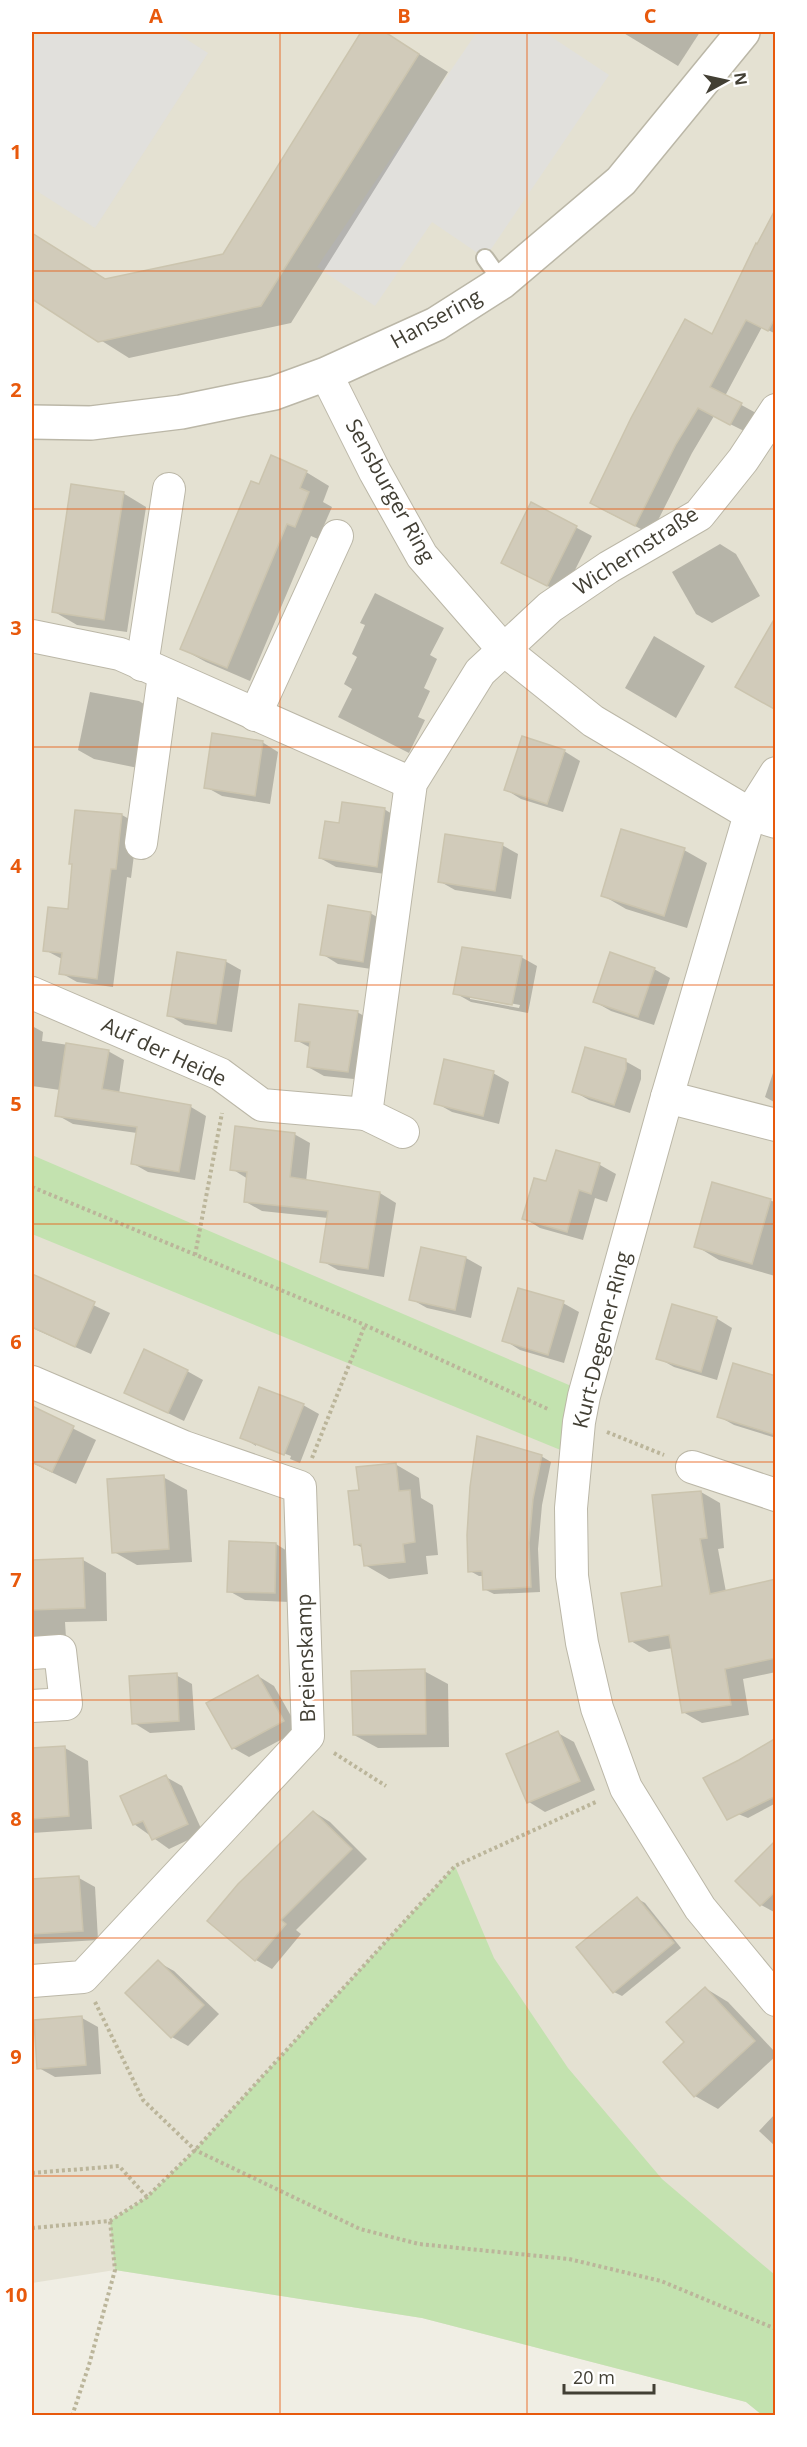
<svg xmlns="http://www.w3.org/2000/svg" width="807" height="2447" viewBox="0 0 807 2447" font-family="'Open Sans',sans-serif">
<style>
.residential{fill:#e4e1d2}
.green{fill:#c3e2af}
.parking{fill:#e1e0dc}
.shadow{fill:#0003;fill-rule:evenodd}
.building{fill:#d1cbba;stroke:#cbc4ae;stroke-width:1.5}
.lines{fill:none;stroke-linecap:round;stroke-linejoin:round}
.service-casing{stroke:#bbb7a7;stroke-width:20}
.minor-casing{stroke:#bbb7a7;stroke-width:34}
.tertiary-casing{stroke:#bbb7a7;stroke-width:36}
.path{stroke:#bbb59a;stroke-width:4;stroke-dasharray:3 3;stroke-linecap:butt}
.service{stroke:#fff;stroke-width:16}
.minor{stroke:#fff;stroke-width:32}
.tertiary{stroke:#fff;stroke-width:33}
.grid{fill:none;stroke:#e8590c;stroke-width:1.5;stroke-opacity:0.55}
.labels{text-anchor:middle;stroke-width:4.5;stroke-linejoin:round;paint-order:stroke}
.street-label{font-size:21px;fill:#423f34;stroke:#fff}
.neatline{fill:none;stroke:#e8590c;stroke-width:2}
.grid-label{font-size:20px;text-anchor:middle;font-weight:bold;fill:#e8590c}
</style>
<rect width="100%" height="100%" fill="#f0eee4"/>
<polygon class="residential" points="32,32 775,32 775,2415 762,2415 746,2402 422,2318 115,2270 32,2283"/>
<g class="green">
<polygon points="32,1155 576,1388 563,1451 32,1234"/>
<polygon points="455,1866 494,1958 568,2068 662,2179 775,2275 775,2415 762,2415 746,2402 422,2318 115,2270 110,2221 147,2197 195,2150"/>
</g>
<g class="parking">
<polygon points="40,32 175,32 208,53 95,228 32,188 32,45"/>
<polygon points="477,32 544,32 609,75 485,258 432,222 375,306 317,267"/>
</g>
<g class="shadow">
<polygon points="363,32 384,32 448,72 291,323 129,358 32,297 32,234 107,280 224,256"/>
<polygon points="622,32 700,32 678,66"/>
<polygon points="776,211 776,334 762,327 725,396 756,413 746,432 714,416 692,453 651,534 607,512 713,336"/>
<polygon points="306,472 329,486 323,502 332,507 318,539 311,536 250,681 206,662 182,649 260,486"/>
<polygon points="123,493 146,507 127,632 77,625 53,611"/>
<polygon points="532,504 592,536 563,594 519,571"/>
<polygon points="720,544 736,554 760,596 712,623 696,614 672,572"/>
<polygon points="375,593 444,628 430,655 437,659 424,688 430,691 418,717 425,720 409,753 338,717 352,689 344,684 357,657 352,654 365,625 360,623"/>
<polygon points="654,636 705,666 676,718 625,688"/>
<polygon points="90,692 139,701 155,711 143,769 94,759 78,750"/>
<polygon points="262,742 278,752 270,804 222,796 206,787"/>
<polygon points="564,751 580,761 563,812 521,799 505,789"/>
<polygon points="384,809 400,819 392,875 336,867 320,858 340,824"/>
<polygon points="77,812 122,815 138,824 131,878 127,877 113,987 77,982 61,973 62,959 45,950 69,911"/>
<polygon points="502,845 518,854 511,899 455,890 439,881"/>
<polygon points="684,850 707,863 687,928 626,909 602,895"/>
<polygon points="370,913 386,922 378,970 338,964 322,954"/>
<path d="M521 957 537 966 528 1013 471 1002 455 993ZM470 996 520 1005 519 1008 470 999Z"/>
<polygon points="225,961 241,970 232,1032 185,1025 169,1015"/>
<polygon points="654,969 670,978 654,1025 611,1011 595,1002"/>
<polygon points="357,1012 373,1021 364,1080 324,1076 308,1067 311,1048 296,1040"/>
<polygon points="32,1026 43,1032 42,1041 108,1051 124,1060 119,1094 191,1107 206,1116 195,1180 148,1172 132,1163 137,1133 73,1124 57,1115 60,1090 32,1086"/>
<polygon points="625,1061 641,1070 641,1079 630,1113 589,1100 573,1091"/>
<polygon points="776,1064 776,1103 765,1097"/>
<polygon points="493,1073 509,1082 499,1124 452,1112 436,1103"/>
<polygon points="294,1134 310,1143 306,1182 380,1193 396,1203 384,1277 338,1270 322,1261 328,1218 262,1211 246,1202 248,1179 232,1169"/>
<polygon points="557,1152 600,1165 616,1174 607,1202 595,1198 583,1240 540,1228 524,1218 547,1183"/>
<polygon points="770,1200 776,1203 775,1276 719,1260 696,1246"/>
<polygon points="466,1258 482,1267 471,1318 427,1308 411,1299"/>
<polygon points="32,1276 110,1313 91,1354 32,1328"/>
<polygon points="563,1303 579,1312 564,1363 520,1350 504,1340"/>
<polygon points="716,1318 732,1328 717,1380 674,1367 658,1358"/>
<polygon points="187,1371 203,1380 184,1421 125,1392"/>
<polygon points="776,1377 776,1438 734,1425 718,1416"/>
<polygon points="303,1405 319,1414 300,1463 290,1459 291,1456 256,1443 256,1446 242,1437"/>
<polygon points="32,1408 96,1440 76,1484 32,1463"/>
<polygon points="541,1456 551,1462 542,1505 538,1549 540,1592 494,1594 484,1589 484,1576 479,1576 470,1571"/>
<polygon points="395,1464 419,1478 421,1498 433,1505 438,1555 426,1556 428,1574 389,1579 365,1565 363,1548 355,1544 360,1491"/>
<polygon points="163,1477 187,1490 192,1562 137,1565 114,1552"/>
<polygon points="701,1492 720,1503 724,1548 718,1549 726,1592 776,1580 776,1672 743,1679 749,1715 702,1723 683,1712 673,1648 649,1652 631,1641 664,1587"/>
<polygon points="276,1544 292,1554 290,1602 245,1600 229,1591"/>
<polygon points="83,1560 106,1573 107,1621 65,1622 66,1638 32,1639 32,1562"/>
<polygon points="424,1671 448,1684 449,1747 378,1748 354,1735"/>
<polygon points="176,1675 192,1684 195,1730 150,1733 134,1723"/>
<polygon points="258,1676 274,1686 299,1730 249,1757 233,1748"/>
<polygon points="558,1733 574,1742 595,1790 545,1812 529,1802 508,1755"/>
<polygon points="65,1748 88,1761 92,1829 32,1833 32,1749"/>
<polygon points="776,1753 776,1803 748,1818 728,1810 740,1762"/>
<polygon points="166,1777 182,1786 203,1833 169,1849 134,1824"/>
<polygon points="314,1812 330,1822 367,1859 296,1930 301,1934 272,1969 256,1960 209,1921"/>
<polygon points="776,1850 776,1913 761,1905 737,1881"/>
<polygon points="79,1878 95,1887 98,1940 32,1944 32,1881"/>
<polygon points="638,1899 645,1903 681,1948 622,1996 614,1992"/>
<polygon points="158,1962 174,1971 219,2014 188,2046 172,2037 127,1993"/>
<polygon points="705,1988 728,2002 776,2053 776,2056 718,2109 695,2096 686,2042"/>
<polygon points="82,2018 98,2027 101,2074 55,2077 39,2068"/>
<polygon points="776,2113 776,2147 759,2131"/>
</g>
<g class="building">
<polygon points="361,32 385,32 419,54 261,306 98,342 32,299 32,233 105,279 223,254"/>
<polygon points="776,208 776,316 768,331 746,320 710,387 742,403 730,425 698,408 676,444 635,526 590,503 631,418 685,319 712,334 756,243 757,244"/>
<polygon points="271,455 307,471 300,488 309,492 295,527 287,524 227,668 180,649 251,481 259,484"/>
<polygon points="71,484 124,492 104,620 52,612"/>
<polygon points="531,502 577,526 547,586 501,563"/>
<polygon points="776,616 776,710 735,687"/>
<polygon points="212,733 263,741 255,796 204,788"/>
<polygon points="522,736 565,750 547,804 504,790"/>
<polygon points="342,802 385,808 377,867 319,858 325,821 339,823"/>
<polygon points="75,810 122,814 116,869 111,869 97,979 59,974 62,953 43,951 48,907 68,909 72,864 69,864"/>
<polygon points="621,829 685,848 664,916 601,896"/>
<polygon points="445,834 503,843 495,891 438,882"/>
<polygon points="328,905 371,912 363,962 320,955"/>
<polygon points="462,947 522,956 512,1005 453,994"/>
<polygon points="177,952 226,960 216,1024 167,1016"/>
<polygon points="610,952 655,968 638,1017 593,1002"/>
<polygon points="299,1004 358,1011 348,1072 307,1067 310,1042 295,1041"/>
<polygon points="66,1043 109,1050 102,1089 191,1105 179,1172 131,1164 137,1127 55,1116"/>
<polygon points="585,1047 626,1059 626,1069 614,1105 572,1092"/>
<polygon points="444,1059 494,1071 483,1116 434,1104"/>
<polygon points="235,1126 295,1133 290,1177 380,1192 368,1269 320,1262 328,1211 244,1202 247,1172 230,1170"/>
<polygon points="556,1150 600,1163 591,1194 579,1190 567,1232 522,1219 534,1178 546,1181"/>
<polygon points="712,1182 771,1199 752,1264 694,1247"/>
<polygon points="421,1247 466,1257 455,1310 409,1300"/>
<polygon points="32,1274 95,1302 75,1347 32,1327"/>
<polygon points="518,1288 564,1301 548,1355 502,1341"/>
<polygon points="672,1304 717,1317 701,1372 656,1359"/>
<polygon points="144,1349 188,1370 168,1413 124,1393"/>
<polygon points="733,1363 776,1376 776,1435 717,1417"/>
<polygon points="259,1387 304,1404 284,1455 240,1438"/>
<polygon points="32,1406 74,1426 52,1472 32,1462"/>
<polygon points="477,1436 542,1455 533,1499 529,1543 531,1587 483,1590 482,1571 468,1572 467,1535 470,1487"/>
<polygon points="396,1463 399,1491 410,1490 415,1542 403,1544 405,1562 364,1566 361,1544 354,1545 348,1491 359,1490 356,1467"/>
<polygon points="164,1475 169,1549 112,1553 107,1479"/>
<polygon points="701,1491 707,1538 700,1539 710,1594 776,1579 776,1658 725,1669 731,1705 682,1713 669,1635 629,1642 621,1593 662,1586 652,1495"/>
<polygon points="229,1541 276,1543 275,1593 227,1592"/>
<polygon points="83,1558 85,1608 32,1610 32,1560"/>
<polygon points="425,1669 426,1734 353,1735 351,1671"/>
<polygon points="177,1673 179,1721 132,1724 129,1676"/>
<polygon points="258,1675 284,1721 232,1749 206,1703"/>
<polygon points="558,1731 580,1781 527,1803 506,1754"/>
<polygon points="776,1738 776,1796 727,1820 703,1778 739,1760"/>
<polygon points="65,1746 69,1816 32,1819 32,1748"/>
<polygon points="166,1775 188,1824 152,1840 143,1821 133,1825 120,1796"/>
<polygon points="313,1811 352,1849 281,1920 286,1924 255,1961 207,1921 238,1884"/>
<polygon points="776,1840 776,1891 760,1906 735,1881"/>
<polygon points="79,1876 83,1931 32,1934 32,1879"/>
<polygon points="637,1897 674,1943 613,1993 576,1947"/>
<polygon points="158,1960 204,2005 171,2038 125,1993"/>
<polygon points="705,1987 755,2041 694,2097 663,2062 684,2042 666,2022"/>
<polygon points="82,2016 86,2065 37,2069 34,2020"/>
</g>
<g class="lines">
<g class="service-casing">
<polyline id="service" points="485,258 502,282"/>
</g>
<g class="minor-casing">
<g id="minor">
<polyline points="326,374 375,472 422,556 503,649 593,721 750,814 776,822"/>
<polyline points="32,636 120,654 411,783"/>
<polyline points="142,665 169,489"/>
<polyline points="255,715 337,536"/>
<polyline points="776,773 750,814 667,1097 584,1396 579,1422 571,1508 572,1576 582,1643 597,1708 626,1788 700,1908 776,2000"/>
<polyline points="141,843 164,675"/>
<polyline points="32,993 220,1074 262,1105 366,1114"/>
<polyline points="667,1097 776,1125"/>
<polyline points="403,1132 366,1114 411,783 480,672 550,607 609,567 699,515 743,460 776,410"/>
<polyline points="32,1382 184,1447 300,1487 308,1736 83,1977 32,1981"/>
<polyline points="692,1467 776,1495"/>
<polyline points="32,1653 60,1651 66,1704 32,1706"/>
</g>
</g>
<g class="tertiary-casing">
<polyline id="tertiary" points="32,422 91,423 181,412 274,393 326,374 436,324 502,282 621,181 743,32"/>
</g>
<g class="path">
<polyline points="32,1187 365,1325 550,1410"/>
<polyline points="195,1255 222,1113"/>
<polyline points="607,1432 664,1455"/>
<polyline points="312,1458 365,1325"/>
<polyline points="334,1753 386,1786"/>
<polyline points="95,2002 143,2100 195,2150 360,2229 419,2244 569,2259 661,2281 776,2329"/>
<polyline points="32,2173 119,2166 147,2197"/>
<polyline points="32,2228 110,2221 147,2197 195,2150 455,1866 598,1801"/>
<polyline points="72,2416 89,2365 115,2270 110,2221"/>
</g>
<use href="#service" class="service"/>
<use href="#minor" class="minor"/>
<use href="#tertiary" class="tertiary"/>
</g>
<path class="grid" d="M280 32V2416M527 32V2416M32 271H776M32 509H776M32 747H776M32 985H776M32 1224H776M32 1462H776M32 1700H776M32 1938H776M32 2176H776"/>
<g class="labels">
<g class="street-label">
<text transform="translate(436 319) rotate(-29)" y="7">Hansering</text>
<text transform="translate(390 491) rotate(61)" y="7">Sensburger Ring</text>
<text transform="translate(636 551) rotate(-33)" y="7">Wichernstraße</text>
<text transform="translate(164 1052) rotate(25)" y="7">Auf der Heide</text>
<text transform="translate(602 1340) rotate(-76)" y="7">Kurt-Degener-Ring</text>
<text transform="translate(306 1658) rotate(-92)" y="7">Breienskamp</text>
</g>
</g>
<rect width="807" height="2447" fill="none" stroke="#ffffff" stroke-width="66"/>
<g transform="translate(726 81) rotate(82)" stroke="#ffffff" stroke-width="4.5" paint-order="stroke">
<path d="M0-4.5L10 22L0 15L-10 22Z" fill="#423f34"/>
<text y="-9" font-size="16" font-weight="bold" text-anchor="middle" fill="#423f34">N</text>
</g>
<path d="M564 2384v9h90v-9" fill="none" stroke="#423f34" stroke-width="3"/>
<text x="573" y="2384" font-size="18" fill="#423f34" stroke="#ffffff" stroke-width="4.5" paint-order="stroke">20 m</text>
<rect x="33" y="33" width="741" height="2381" class="neatline"/>
<g class="grid-label">
<text x="156" y="23">A</text>
<text x="404" y="23">B</text>
<text x="650" y="23">C</text>
<text x="16" y="159">1</text>
<text x="16" y="397">2</text>
<text x="16" y="635">3</text>
<text x="16" y="873">4</text>
<text x="16" y="1111">5</text>
<text x="16" y="1349">6</text>
<text x="16" y="1587">7</text>
<text x="16" y="1826">8</text>
<text x="16" y="2064">9</text>
<text x="16" y="2302">10</text>
</g>
</svg>
